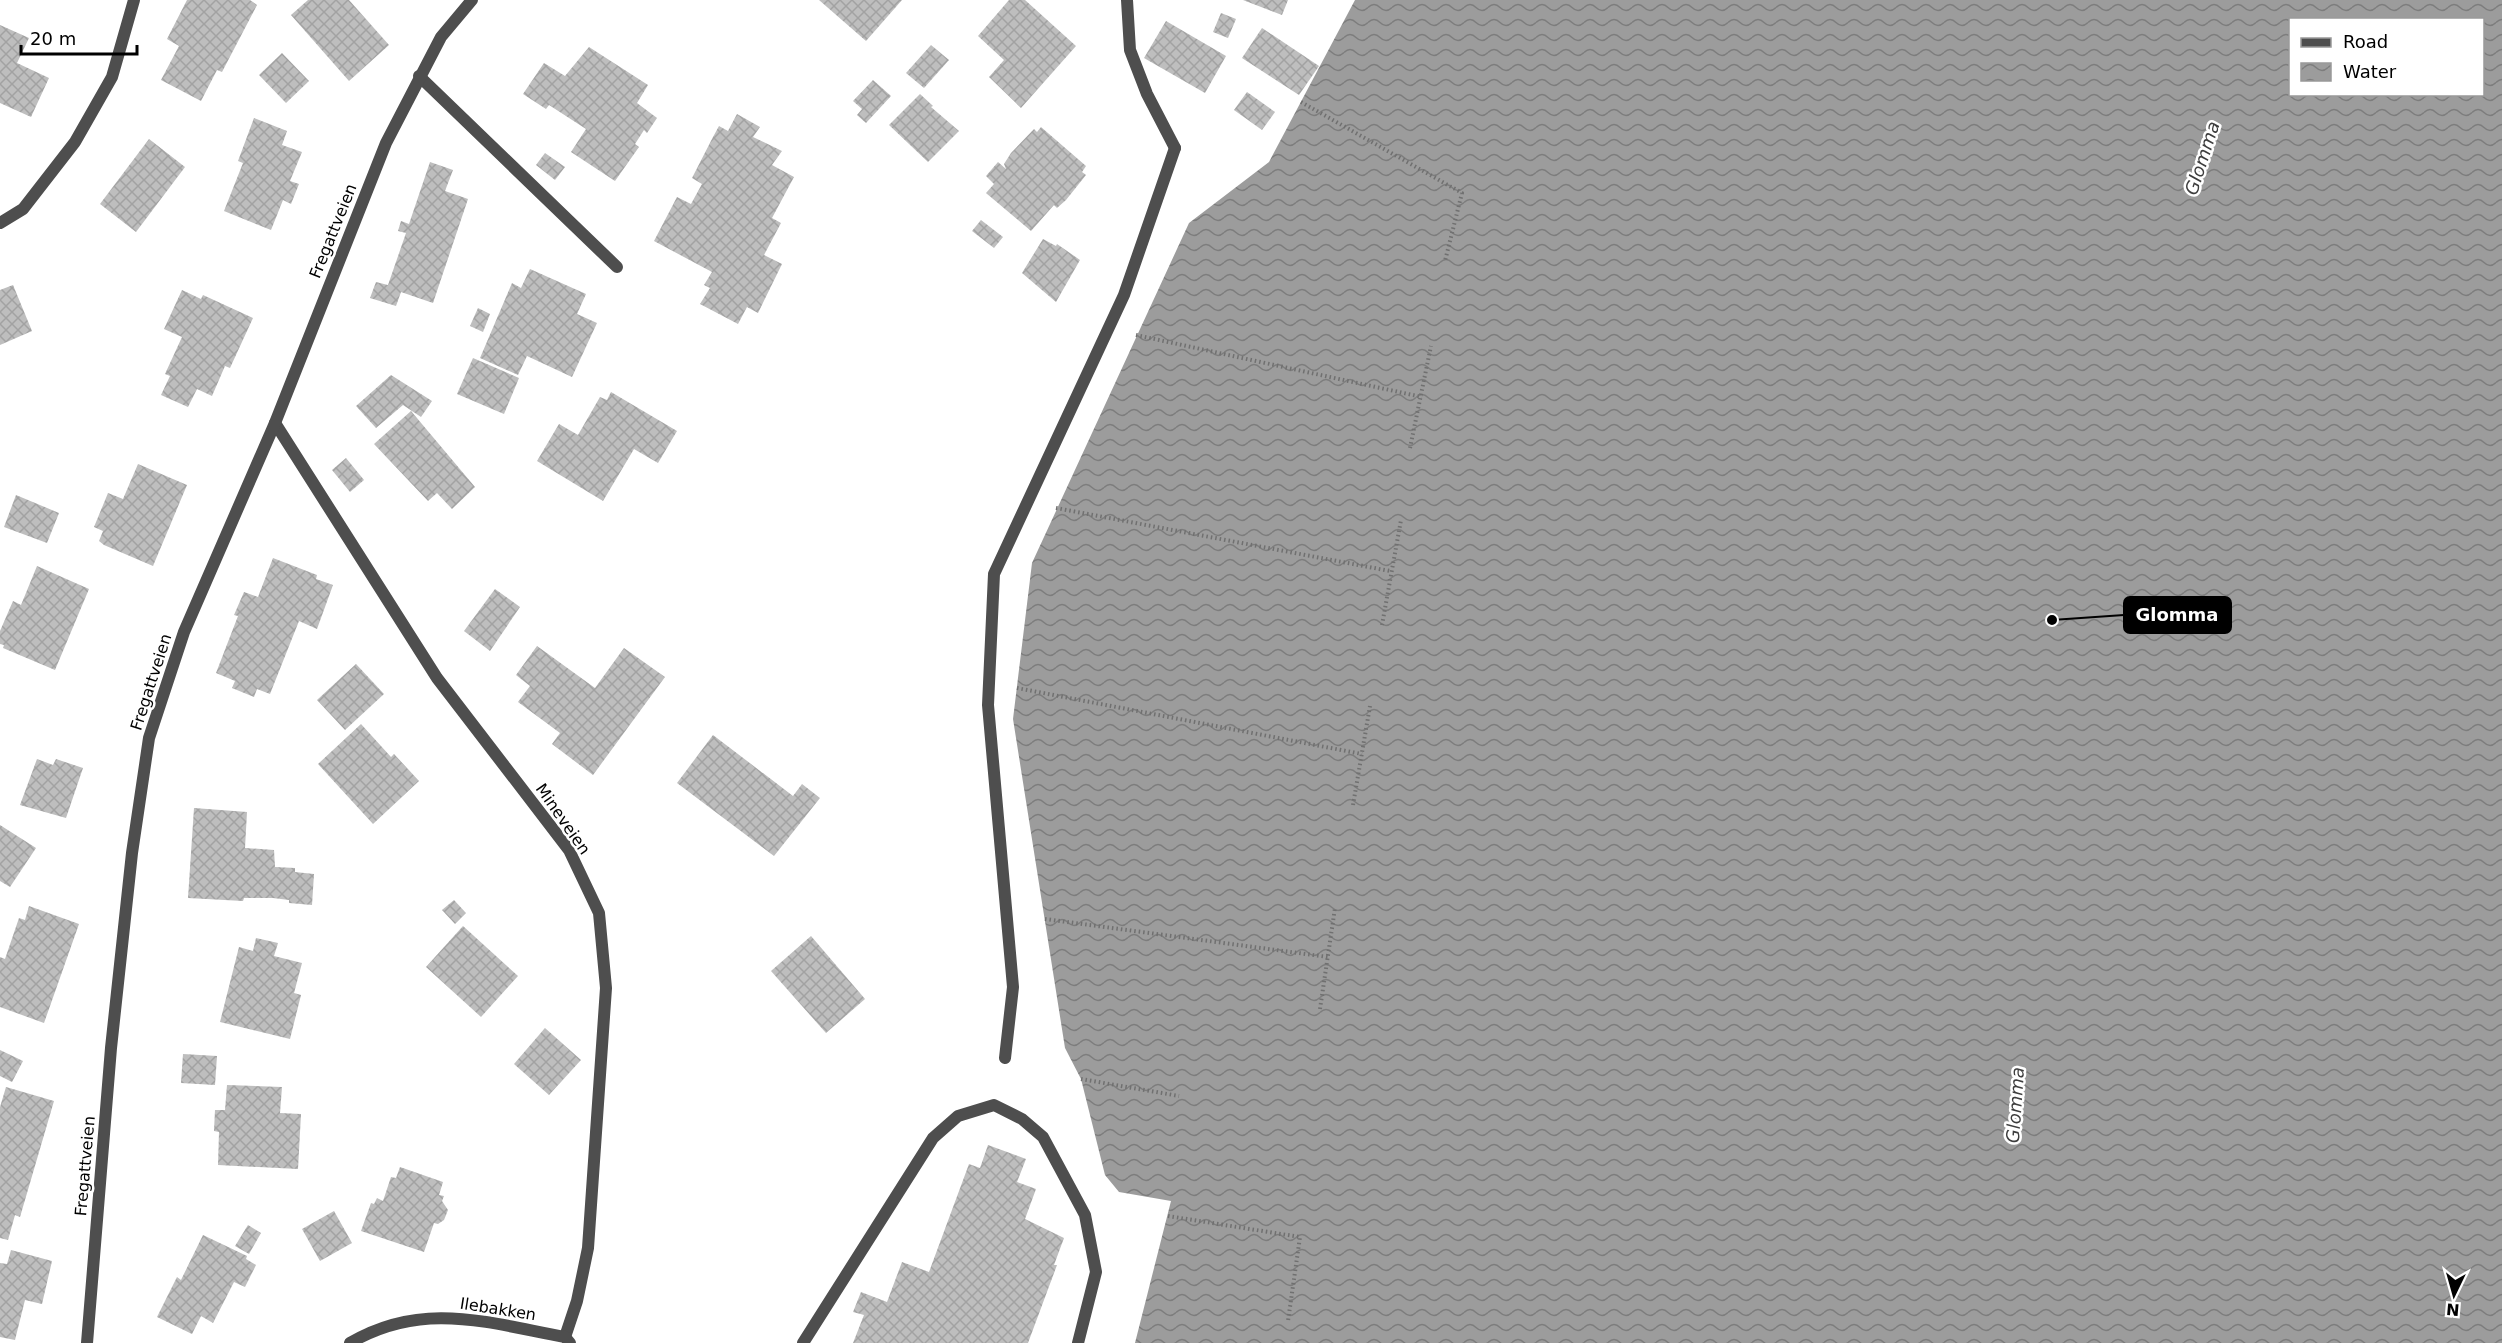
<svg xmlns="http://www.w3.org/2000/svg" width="2502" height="1343" font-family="'DejaVu Sans',sans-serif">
	<defs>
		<pattern id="water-waves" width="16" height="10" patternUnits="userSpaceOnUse" patternTransform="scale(1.5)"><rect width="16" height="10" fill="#9c9c9c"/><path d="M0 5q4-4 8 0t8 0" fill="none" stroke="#7d7d7d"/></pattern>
		<pattern id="building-cross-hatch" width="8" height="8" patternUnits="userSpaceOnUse" patternTransform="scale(1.5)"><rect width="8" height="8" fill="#bebebe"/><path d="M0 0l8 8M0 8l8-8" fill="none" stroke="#a2a2a2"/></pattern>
	</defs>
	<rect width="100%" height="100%" fill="#fff"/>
	<path fill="url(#water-waves)" fill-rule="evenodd" d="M1355,0h1147v1343h-1367l36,-142 -52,-9 -14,-17 -24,-96 -16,-31 -52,-329 19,-156 157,-340 80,-61zM2290,20h192v74h-192z"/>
	<g fill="url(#building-cross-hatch)">
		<polygon points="187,0 250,0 257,5 222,72 217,70 201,101 161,80 179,46 167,39"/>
		<polygon points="308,0 349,0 389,45 349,81 291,15"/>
		<polygon points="819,0 902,0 866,41"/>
		<polygon points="1009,0 1025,0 1076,46 1021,108 989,77 1004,60 978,36"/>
		<polygon points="1243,0 1288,0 1282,15"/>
		<polygon points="1221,13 1236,19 1228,38 1213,32"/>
		<polygon points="1166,21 1226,56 1205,93 1144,58"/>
		<polygon points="0,25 29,38 17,63 49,78 31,117 0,103"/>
		<polygon points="1262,28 1319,66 1299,95 1242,58"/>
		<polygon points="931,45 949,60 924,88 906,73"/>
		<polygon points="589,47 648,85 637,103 657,118 647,133 644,130 635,144 639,147 615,181 571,152 586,129 549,105 546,109 523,94 544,63 565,76"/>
		<polygon points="282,53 309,81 286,103 259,75"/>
		<polygon points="873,80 891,96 866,123 857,115 862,109 853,101"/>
		<polygon points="1247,92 1275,112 1262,130 1234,110"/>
		<polygon points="920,94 933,106 931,107 959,131 928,162 889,125"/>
		<polygon points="737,114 760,127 753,137 782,151 772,165 794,177 772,218 781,223 764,255 782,264 758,313 747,307 738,324 700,304 710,288 704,285 712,272 654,241 677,197 691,204 702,184 692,178 713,137 719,126 728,131"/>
		<polygon points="254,118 287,131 282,145 302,152 290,181 299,184 291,204 283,200 271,230 224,211 243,163 238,161"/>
		<polygon points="1041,127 1086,166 1082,172 1086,175 1066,200 1057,208 1054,205 1031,231 986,193 994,184 986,176 998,162 1006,169 1004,164 1011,153 1034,129 1037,132"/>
		<polygon points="149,139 185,167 136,232 100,204"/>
		<polygon points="545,153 565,167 555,180 536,165"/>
		<polygon points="430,162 453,170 445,191 468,199 433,303 401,292 396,306 370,298 376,282 388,285 406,233 398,231 401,221 409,224"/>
		<polygon points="981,220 1003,237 994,248 972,231"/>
		<polygon points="1043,239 1056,246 1057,244 1080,260 1056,302 1022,273"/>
		<polygon points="530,269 586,294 577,314 597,323 572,377 527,356 518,375 480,358 512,283 521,288"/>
		<polygon points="13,285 32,331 0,345 0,290"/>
		<polygon points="182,290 201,299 203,295 253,318 230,368 225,366 212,396 197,389 188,407 161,395 170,376 165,374 182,337 164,329"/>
		<polygon points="478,308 490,314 483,332 470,326"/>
		<polygon points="473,358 519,378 504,414 457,394"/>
		<polygon points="391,375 432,401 421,417 403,405 376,428 356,406"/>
		<polygon points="611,392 677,431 658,463 634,449 603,501 537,461 559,424 578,435 600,397 607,400"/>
		<polygon points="411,411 475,487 452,509 437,493 428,501 374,444"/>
		<polygon points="346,458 364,480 350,492 332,470"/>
		<polygon points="138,464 187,485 153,566 104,545 99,541 103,531 94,527 108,493 123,499"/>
		<polygon points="16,495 59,513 47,543 4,527"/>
		<polygon points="273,558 317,575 316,579 333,585 317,629 299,621 270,694 257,689 254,697 232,688 235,681 216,673 238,616 234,615 244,592 258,597"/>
		<polygon points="37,566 89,589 55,670 3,648 4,645 0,644 0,631 13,601 21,605"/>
		<polygon points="495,589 520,607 490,651 464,631"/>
		<polygon points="537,646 595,688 624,648 665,677 593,775 552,744 560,733 518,702 530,686 516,675"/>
		<polygon points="356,664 384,694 345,730 317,700"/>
		<polygon points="361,724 391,757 394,754 419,781 373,824 318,764"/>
		<polygon points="713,735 793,796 802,784 820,798 774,856 677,783"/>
		<polygon points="37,759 53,765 56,759 83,768 66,818 20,805"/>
		<polygon points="194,808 247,812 245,848 274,850 275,867 295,868 295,872 314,874 312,905 289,903 289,900 273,898 244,898 243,901 188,898"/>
		<polygon points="0,825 36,848 10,887 0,881"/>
		<polygon points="454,900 466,913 455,924 442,910"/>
		<polygon points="29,906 79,924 44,1023 0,1007 0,957 5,959 19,918 25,920"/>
		<polygon points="463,926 518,976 481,1017 426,967"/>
		<polygon points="811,936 865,999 826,1033 771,971"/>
		<polygon points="256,938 278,943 274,956 302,963 294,993 301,995 290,1039 220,1022 239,947 253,951"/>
		<polygon points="545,1028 581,1060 549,1095 514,1064"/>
		<polygon points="0,1050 23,1061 12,1082 0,1076"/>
		<polygon points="183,1054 217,1056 215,1085 181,1083"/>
		<polygon points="227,1085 282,1087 280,1113 301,1114 298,1169 218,1165 219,1132 214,1131 215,1110 225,1110"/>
		<polygon points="6,1087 54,1101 20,1217 15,1215 8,1240 0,1238 0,1107"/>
		<polygon points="988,1145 1026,1159 1017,1182 1036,1189 1025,1219 1064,1238 1054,1265 1057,1265 1028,1343 853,1343 864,1315 853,1312 861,1292 887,1302 902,1262 929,1272 969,1164 980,1168"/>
		<polygon points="400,1167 443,1182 439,1195 444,1196 442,1201 448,1210 444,1220 438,1224 434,1223 424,1252 361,1231 371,1203 374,1204 377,1198 383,1201 391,1177 396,1178"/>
		<polygon points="334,1211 352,1243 320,1261 302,1229"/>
		<polygon points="248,1225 261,1233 249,1254 235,1246"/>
		<polygon points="203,1235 247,1256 246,1259 256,1265 245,1287 234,1282 213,1323 201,1316 192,1334 157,1317 177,1277 181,1280"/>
		<polygon points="11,1250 52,1261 42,1304 25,1300 15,1340 0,1337 0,1263 7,1264"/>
	</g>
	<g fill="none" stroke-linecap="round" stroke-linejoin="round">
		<g stroke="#707070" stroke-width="4" stroke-dasharray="1.5 3" stroke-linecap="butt">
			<polyline points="1301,102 1462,193 1445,261"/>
			<polyline points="1136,335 1422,397"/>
			<polyline points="1410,448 1431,346"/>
			<polyline points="1056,508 1390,571"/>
			<polyline points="1382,625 1401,520"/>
			<polyline points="1017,688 1362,754"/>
			<polyline points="1353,805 1370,706"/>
			<polyline points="1045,919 1328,957"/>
			<polyline points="1320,1009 1335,908"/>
			<polyline points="1081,1079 1179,1096"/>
			<polyline points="1168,1216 1300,1237 1288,1321"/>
		</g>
		<g stroke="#4e4e4e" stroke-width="12">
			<polyline points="1005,1058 1013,987 988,705 994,574 1124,295 1175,148"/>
			<polyline points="803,1343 933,1138 958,1116 994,1105 1022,1119 1043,1137 1085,1215 1096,1272 1078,1343"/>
		</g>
		<g stroke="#4e4e4e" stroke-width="12">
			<polyline points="1127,0 1130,50 1147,94 1175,148"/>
			<polyline points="419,76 617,267"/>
			<polyline points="0,223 23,209 75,142 112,77 134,0"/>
			<polyline points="275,423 437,678 569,850 599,913 606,988 588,1248 577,1301 565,1337"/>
			<polyline points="87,1343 111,1048 132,853 149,738 184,632 275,423 386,143 441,37 472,0"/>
			<path d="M350,1343c73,-43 138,-20 215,-6l5,6"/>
		</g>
	</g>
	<g text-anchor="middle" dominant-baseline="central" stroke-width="5" stroke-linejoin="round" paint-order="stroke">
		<g font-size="16" fill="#000" stroke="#fff">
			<text transform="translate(333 231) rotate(-68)">Fregattveien</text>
			<text transform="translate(151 682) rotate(-72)">Fregattveien</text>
			<text transform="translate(563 819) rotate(55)">Mineveien</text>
			<text transform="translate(85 1166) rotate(-85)">Fregattveien</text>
			<text transform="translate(498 1309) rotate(9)">Ilebakken</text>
		</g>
		<g font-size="18" font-style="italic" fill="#3d3d3d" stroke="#fff">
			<text transform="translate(2202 158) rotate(-72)">Glomma</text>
			<text transform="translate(2015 1105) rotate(-86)">Glomma</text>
		</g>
	</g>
	<path fill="none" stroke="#000" stroke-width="2" d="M2052 620L2124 615"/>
	<circle fill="#000" stroke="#fff" stroke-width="2" cx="2052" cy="620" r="6"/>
	<rect fill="#000" stroke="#000" stroke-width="2" x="2124" y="597" width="107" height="36" rx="6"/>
	<g font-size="18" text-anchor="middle" font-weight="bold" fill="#fff">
		<text x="2177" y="621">Glomma</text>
	</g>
	<rect x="2289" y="18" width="195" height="78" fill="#ffffff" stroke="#999999" stroke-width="1.5"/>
	<rect x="2301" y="38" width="30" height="9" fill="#4e4e4e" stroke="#999999" stroke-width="1.5"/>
	<text x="2343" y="48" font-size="18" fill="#000000">Road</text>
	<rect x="2301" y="63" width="30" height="18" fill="url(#water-waves)" stroke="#999999" stroke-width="1.5"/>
	<text x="2343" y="78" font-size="18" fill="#000000">Water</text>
	<g transform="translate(2454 1295) rotate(185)" stroke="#ffffff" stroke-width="4.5" paint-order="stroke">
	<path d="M0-4.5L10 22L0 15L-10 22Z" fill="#000000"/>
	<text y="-9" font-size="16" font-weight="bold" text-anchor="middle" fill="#000000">N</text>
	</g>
	<path d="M21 45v9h116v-9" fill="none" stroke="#000000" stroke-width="3"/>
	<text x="30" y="45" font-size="18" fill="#000000" stroke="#ffffff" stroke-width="4.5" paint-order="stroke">20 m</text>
</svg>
